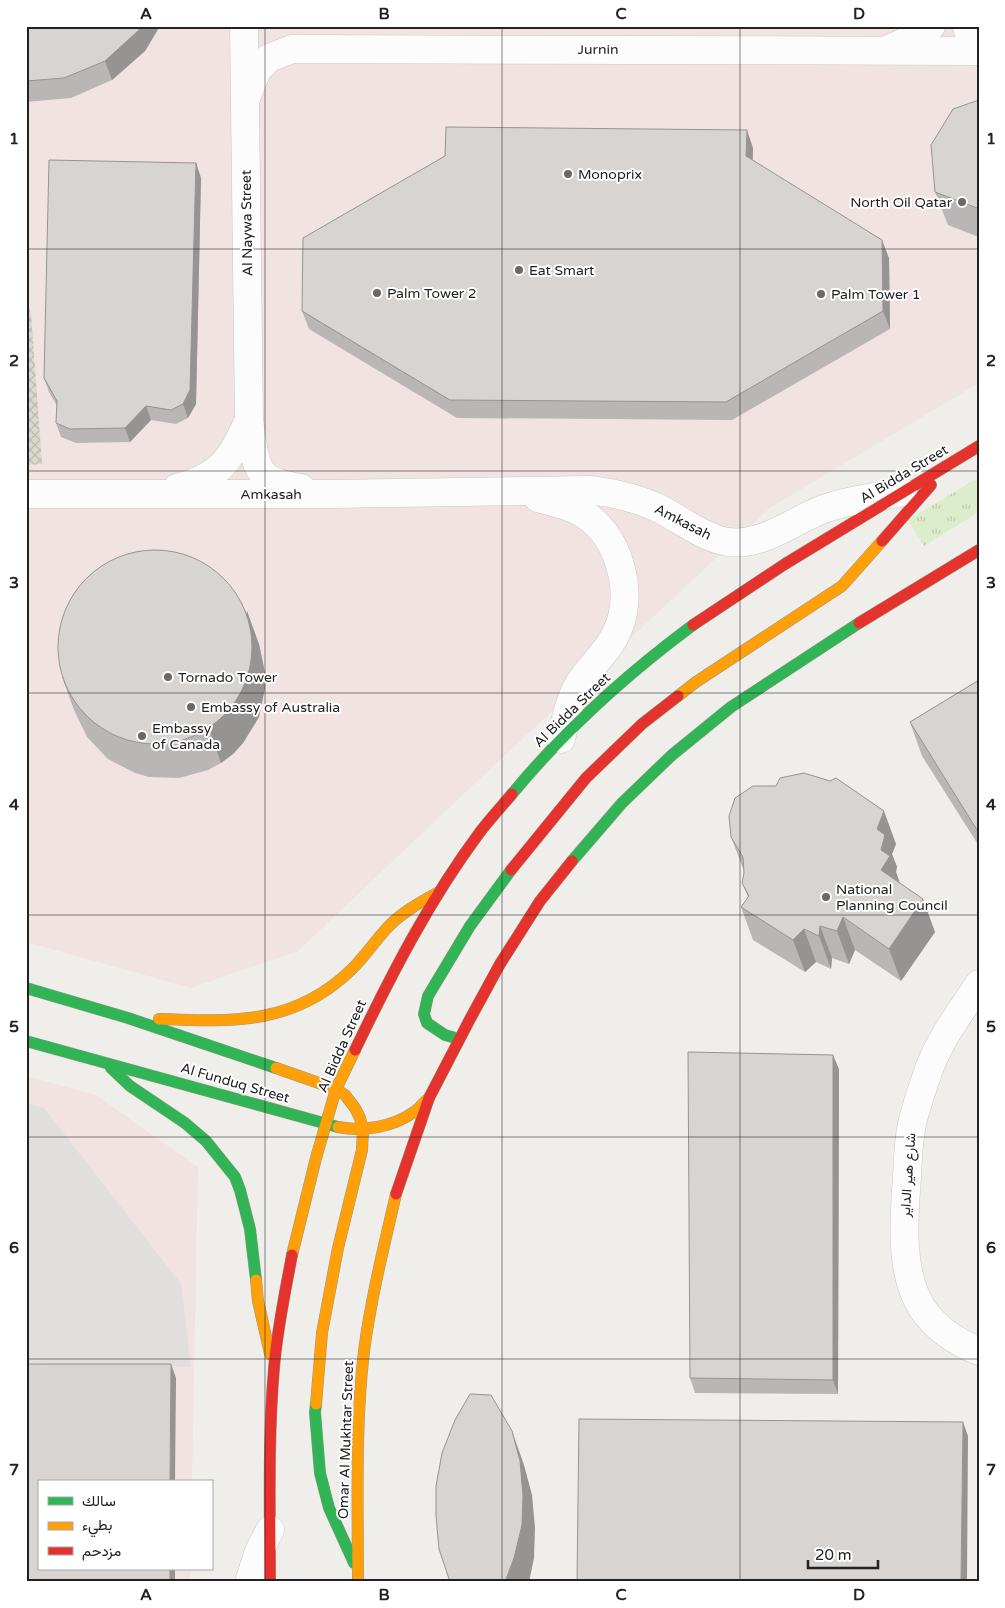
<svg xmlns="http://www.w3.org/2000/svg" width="1005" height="1608" font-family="'Varela Round',Vazirmatn,sans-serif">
	<defs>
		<pattern id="construction-cross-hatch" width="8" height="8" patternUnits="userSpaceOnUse" patternTransform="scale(1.25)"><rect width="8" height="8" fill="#d9d9cd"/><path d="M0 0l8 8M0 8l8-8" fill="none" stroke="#babab0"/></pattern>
		<pattern id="grass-tufts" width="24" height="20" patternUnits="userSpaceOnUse" patternTransform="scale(1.25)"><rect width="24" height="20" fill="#ddeccb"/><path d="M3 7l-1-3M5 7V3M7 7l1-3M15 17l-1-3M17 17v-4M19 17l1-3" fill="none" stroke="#bdcaae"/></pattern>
	</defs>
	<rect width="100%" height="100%" fill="#f0eeeb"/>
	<g fill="#f1e3e1">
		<polygon points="26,26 979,26 979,383 770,508 470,788 298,951 191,988 26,942"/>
		<polygon points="26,1076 96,1095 198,1167 192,1482 39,1482 39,1569 191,1569 190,1582 26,1582"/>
	</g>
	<polygon fill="url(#construction-cross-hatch)" points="26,301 31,313 42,464 26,465"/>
	<polygon fill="url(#grass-tufts)" points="979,477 979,512 924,546 908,520"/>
	<polygon fill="#e0dfde" points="26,1103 44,1108 181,1284 191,1367 26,1363"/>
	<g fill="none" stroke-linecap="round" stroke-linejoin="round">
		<g stroke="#c9c8c7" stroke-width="29">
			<g id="street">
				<path d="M244,26l5,394c2,13 4,40 12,51 8,12 27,15 40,17"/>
				<polyline points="967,26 968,30 979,38"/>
				<path d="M891,48c15,-6 28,-12 40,-22"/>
				<polyline points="245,101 257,70 269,58 292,49 979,51"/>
				<path d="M177,488c45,-12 53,-28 72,-68"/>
				<path d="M26,494h305l259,-4c25,3 47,8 70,19 21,11 44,29 68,33 35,4 63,-20 93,-32 26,-10 55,-13 82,-18"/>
				<path d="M538,498c17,5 36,8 50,19 31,22 44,72 32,107 -7,22 -24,36 -37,54 -13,17 -17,40 -22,61"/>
				<path d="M979,984c-18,27 -39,55 -50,85 -6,18 -13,37 -17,55 -4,18 -4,36 -5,53 -3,40 -8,95 15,131 14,21 34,34 57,43"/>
				<polyline points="249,1582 259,1551 270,1530"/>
			</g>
		</g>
		<g stroke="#999a82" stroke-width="12">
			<g id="fast">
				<path d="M512,794c52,-63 115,-120 181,-169"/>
				<polyline points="572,861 622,803 672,755 731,707 859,623"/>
				<polyline points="26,988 128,1018 276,1068"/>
				<polyline points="459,1039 445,1035 427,1023 424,1014 428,996 470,926 511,870"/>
				<polyline points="26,1041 338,1127"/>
				<polyline points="111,1068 130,1086 185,1123 206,1141 235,1177 240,1190 250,1229 256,1280"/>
				<polyline points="316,1404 315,1412 320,1473 329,1508 354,1563"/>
			</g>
		</g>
		<g stroke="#999a82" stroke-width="12">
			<g id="slow">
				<polyline points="678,696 696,682 842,586 882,541"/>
				<path d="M159,1019c74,3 136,6 193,-50 13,-13 23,-28 35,-41 14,-15 32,-25 50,-35"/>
				<polyline points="276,1068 336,1089 345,1095 355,1108 360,1118 363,1130 362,1150 338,1248 322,1333 316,1404"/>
				<path d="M338,1127c25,5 55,0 76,-15 6,-4 10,-10 15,-14"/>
				<polyline points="292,1255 316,1158 336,1089 355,1050"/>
				<polyline points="256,1280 258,1301 270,1354"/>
				<path d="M358,1582c0,-77 -3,-155 6,-231 7,-53 20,-105 32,-157"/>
			</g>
		</g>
		<g stroke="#999a82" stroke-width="12">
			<g id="jam">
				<polyline points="882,541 931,485"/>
				<polyline points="859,623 979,550"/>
				<polyline points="693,625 785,564 979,446"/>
				<polyline points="511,870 586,778 642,724 678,696"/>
				<path d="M355,1050c36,-75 75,-151 125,-218 10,-13 21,-25 32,-38"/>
				<polyline points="396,1194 429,1098 470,1019 500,964 540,901 572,861"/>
				<path d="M270,1582c0,-71 -2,-143 4,-214 3,-38 11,-75 18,-113"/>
			</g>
		</g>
		<use href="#street" stroke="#fdfcfc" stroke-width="28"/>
		<use href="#fast" stroke="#30b455" stroke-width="11"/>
		<use href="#slow" stroke="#ff9f0a" stroke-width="11"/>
		<use href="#jam" stroke="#e5322d" stroke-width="11"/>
	</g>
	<g fill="#b9b6b5">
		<polygon points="26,26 160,26 145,51 112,80 71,98 26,102"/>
		<polygon points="282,26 528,26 528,27 283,28"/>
		<polygon points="979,100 979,237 948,225 935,192"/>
		<polygon points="753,148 753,160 889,258 890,329 732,420 457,418 309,329 302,311"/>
		<polygon points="196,163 201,178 196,404 188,418 176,424 151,420 130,442 76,443 61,437 56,423 57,406 49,392 44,378"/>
		<polygon points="259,644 265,673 265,688 259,717 243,743 233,754 221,763 208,770 179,778 149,777 135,773 108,759 87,737 74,710 62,677"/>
		<polygon points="979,680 979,846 922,756 910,722"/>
		<polygon points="776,786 896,844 892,854 897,867 896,872 900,884 935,932 901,981 855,950 849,964 832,958 831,969 816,962 805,972 753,940 741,907 748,897 742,883 744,871 731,837"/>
		<polygon points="839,1069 838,1394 695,1393 690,1378"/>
	</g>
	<g fill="#969493">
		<polygon points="141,26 160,26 145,51 112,80 105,61"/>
		<polygon points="747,130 753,148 752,174 746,156"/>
		<polygon points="196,163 201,178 196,404 188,418 183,404"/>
		<polygon points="882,240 889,258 890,329 883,311"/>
		<polygon points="146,406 151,420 130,442 125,428"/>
		<polygon points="247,611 259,644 265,673 265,688 259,717 243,743 233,754 221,763 209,729"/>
		<polygon points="884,811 896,844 892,854 897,867 896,872 902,889 881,870 881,850 877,829"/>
		<polygon points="923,899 935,932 901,981 889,949"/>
		<polygon points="843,917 855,950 849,964 837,931"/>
		<polygon points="820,926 832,958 831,969 819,936"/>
		<polygon points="804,929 816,962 805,972 793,940"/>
		<polygon points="833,1055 839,1069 838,1394 833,1380"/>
		<polygon points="171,1364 176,1378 175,1482 170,1482"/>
		<polygon points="963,1422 968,1436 967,1582 961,1582"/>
		<polygon points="512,1431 524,1465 532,1495 535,1528 534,1558 529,1582 505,1582"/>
		<rect x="170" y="1569" width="5" height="13"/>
	</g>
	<g fill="#d7d4d2" stroke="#969493">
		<polygon points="26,26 141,26 138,31 105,61 64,78 26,81"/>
		<polygon points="979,100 979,208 977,208 935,192 931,145 953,109"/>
		<polygon points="446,127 747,130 746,156 882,240 883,311 726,402 450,400 302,311 303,238 445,156"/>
		<polygon points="49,160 196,163 190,390 183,404 171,410 146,406 125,428 70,429 56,423 57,401 44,378"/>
		<circle cx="155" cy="647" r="97"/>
		<polygon points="979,680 979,829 977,830 910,722"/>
		<polygon points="804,773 830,781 836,778 884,811 877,829 885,835 881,850 890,856 881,870 923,899 889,949 843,917 837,931 820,926 819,936 804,929 793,940 741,907 749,896 742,883 744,873 743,857 731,837 729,816 735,798 753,786 776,786 780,778"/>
		<polygon points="688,1052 833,1055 833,1380 690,1378"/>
		<polygon points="26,1364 171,1364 170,1482 39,1482 39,1569 170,1569 170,1582 26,1582"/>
		<polygon points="470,1394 491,1395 512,1431 520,1461 523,1495 522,1525 514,1558 505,1582 450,1582 439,1549 436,1516 436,1486 442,1453 455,1420"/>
		<polygon points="579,1419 963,1422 961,1582 577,1582"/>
	</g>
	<path fill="none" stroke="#222" stroke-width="1" stroke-opacity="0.55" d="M265,26v1556M502,26v1556M740,26v1556M26,249h953M26,471h953M26,693h953M26,915h953M26,1137h953M26,1359h953"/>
	<g fill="#6a6968" stroke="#fff" stroke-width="2">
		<circle cx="568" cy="174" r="5"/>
		<circle cx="962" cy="202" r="5"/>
		<circle cx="519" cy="270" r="5"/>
		<circle cx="377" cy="293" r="5"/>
		<circle cx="821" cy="294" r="5"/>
		<circle cx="168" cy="677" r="5"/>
		<circle cx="191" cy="707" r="5"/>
		<circle cx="142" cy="736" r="5"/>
		<circle cx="826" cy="897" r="5"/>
	</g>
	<g text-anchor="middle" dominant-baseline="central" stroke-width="4" stroke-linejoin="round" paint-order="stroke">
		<g font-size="14" fill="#222" stroke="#fff">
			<text x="598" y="49">Jurnin</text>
			<text transform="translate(247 223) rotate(-91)">Al Naywa Street</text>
			<text transform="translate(904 474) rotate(-31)">Al Bidda Street</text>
			<text x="271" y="494">Amkasah</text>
			<text transform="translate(683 522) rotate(27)">Amkasah</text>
			<text transform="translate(572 710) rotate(-44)">Al Bidda Street</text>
			<text transform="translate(342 1046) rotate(-66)">Al Bidda Street</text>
			<text transform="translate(235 1083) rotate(16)">Al Funduq Street</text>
			<text transform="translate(908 1175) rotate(-86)">شارع هير الداير</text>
			<text transform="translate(346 1440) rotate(-88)">Omar Al Mukhtar Street</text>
		</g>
		<g font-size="14" fill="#222" stroke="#fff" text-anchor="start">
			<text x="578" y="174">Monoprix</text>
			<text x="952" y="202" text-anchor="end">North Oil Qatar</text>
			<text x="529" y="270">Eat Smart</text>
			<text x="387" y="293">Palm Tower 2</text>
			<text x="831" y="294">Palm Tower 1</text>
			<text x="178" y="677">Tornado Tower</text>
			<text x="201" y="707">Embassy of Australia</text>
			<text x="152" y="728">Embassy<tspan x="152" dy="16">of Canada</tspan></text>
			<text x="836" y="889">National<tspan x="836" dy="16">Planning Council</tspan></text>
		</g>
	</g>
	<rect width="1005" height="1608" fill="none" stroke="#ffffff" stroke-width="55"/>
	<rect x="38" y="1480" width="175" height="90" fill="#ffffff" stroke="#a7a7a7"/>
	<rect x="48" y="1497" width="25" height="8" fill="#30b455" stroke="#a7a7a7"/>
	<text x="82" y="1506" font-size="15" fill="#222222">سالك</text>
	<rect x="48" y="1522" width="25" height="8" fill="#ff9f0a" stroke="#a7a7a7"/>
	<text x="82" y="1530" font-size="15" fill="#222222">بطيء</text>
	<rect x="48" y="1547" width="25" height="8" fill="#e5322d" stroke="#a7a7a7"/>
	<text x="82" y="1556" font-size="15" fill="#222222">مزدحم</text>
	<path d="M808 1560v8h70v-8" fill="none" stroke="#222222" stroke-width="2.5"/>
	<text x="815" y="1560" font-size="15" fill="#222222" stroke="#ffffff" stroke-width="4" paint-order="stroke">20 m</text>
	<rect x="28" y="28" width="950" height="1552" fill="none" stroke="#222" stroke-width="2"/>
	<g font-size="16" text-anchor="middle" font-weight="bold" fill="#222">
		<text x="146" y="19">A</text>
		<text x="384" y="19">B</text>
		<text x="621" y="19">C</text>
		<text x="859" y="19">D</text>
		<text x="14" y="144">1</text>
		<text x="991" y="144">1</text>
		<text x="14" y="366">2</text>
		<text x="991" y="366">2</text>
		<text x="14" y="588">3</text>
		<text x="991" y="588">3</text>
		<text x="14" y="810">4</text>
		<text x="991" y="810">4</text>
		<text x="14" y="1032">5</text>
		<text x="991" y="1032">5</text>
		<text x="14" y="1253">6</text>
		<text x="991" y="1253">6</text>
		<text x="14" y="1475">7</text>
		<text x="991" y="1475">7</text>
		<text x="146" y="1600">A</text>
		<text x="384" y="1600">B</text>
		<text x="621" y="1600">C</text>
		<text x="859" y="1600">D</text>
	</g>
</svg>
